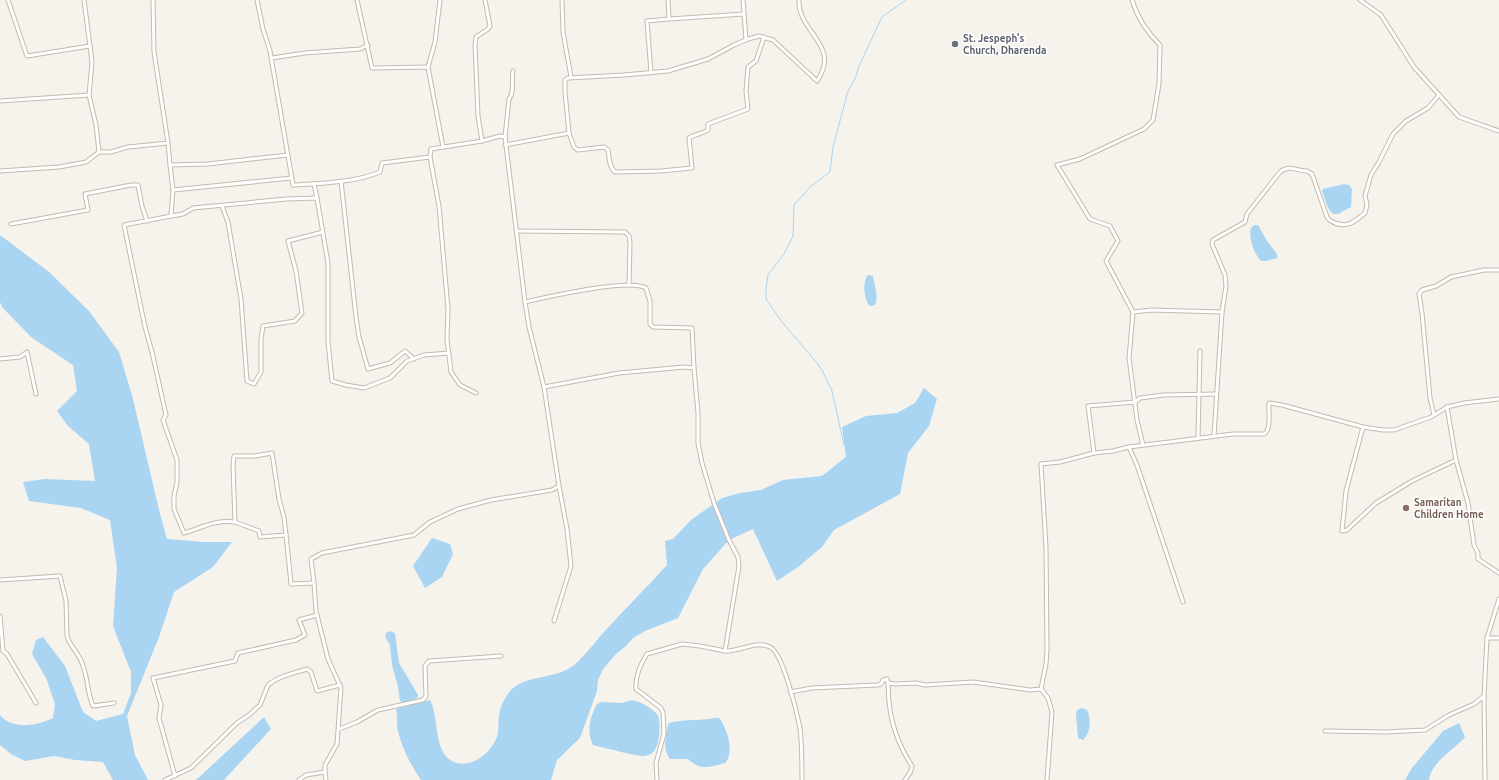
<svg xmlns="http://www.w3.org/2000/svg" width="1499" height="780" font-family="Ubuntu,sans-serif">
	<rect width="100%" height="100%" fill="#f6f3ec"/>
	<g fill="#a9d4f2">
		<polygon points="1344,184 1349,185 1352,189 1351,207 1338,214 1333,214 1328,208 1322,191 1323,189"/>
		<path d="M1254,225h4l9,16 10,13v4l-11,3h-5c-7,-7 -13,-24 -10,-33z"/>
		<path d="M0,235l49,37 40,39 30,41 14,47 26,111 8,29 36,3h29l-19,25 -39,25 -15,45 -32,79 8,39 13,25h-35l-10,-18 -28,-2 -21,-4 -29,5 -14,-7 -11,-9v-30c12,15 37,11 53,3l2,-14 -9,-26 -14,-24 4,-14 7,-3 22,29 18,46 13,9 27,-7 8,-21v-21l-18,-46 4,-58 -7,-48 -29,-12 -52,-7 -6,-19 22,-3 50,2 -6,-37 -21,-18 -11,-15 20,-20 -4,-26 -42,-28 -29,-30 -2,-5z"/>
		<path d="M868,275l5,1c1,9 6,20 2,29l-5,1c-6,-6 -8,-24 -2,-31z"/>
		<path d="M924,388l13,11 -8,27 -21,27 -8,41 -66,36 -12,17 -24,20 -21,14 -24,-52 -24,11 -26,29 -25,49 -33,13 -12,7 -6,7 -11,9 -7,8 -6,7 -5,11 -1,11 -17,47 -23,22 -6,20h-130c-10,-15 -19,-31 -23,-49 -2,-8 0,-16 -2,-22l34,-9c10,18 2,57 27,63 17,4 33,-10 40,-26 2,-6 1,-14 2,-21 1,-9 6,-20 13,-27 15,-14 45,-10 62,-24 11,-9 20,-22 30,-33 21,-23 42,-44 63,-67l-2,-24 8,-2 18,-19 31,-22 18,-5 21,-3 22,-10 39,-4 24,-19 -4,-30 24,-11 31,-3 18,-10z"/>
		<polygon points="432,538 450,544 453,554 442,577 425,588 413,566"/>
		<polygon points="391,631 394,633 395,634 399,663 418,695 417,698 404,703 400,701 398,687 392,665 390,645 385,637 386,633"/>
		<path d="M632,700c10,2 19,8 26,15 2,8 2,15 1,22 -4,26 -19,19 -38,15 -9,-3 -18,-4 -28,-7 -7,-13 -3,-28 4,-41l5,-2 20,1z"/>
		<path d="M1082,708l5,2c5,9 3,24 -4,30l-5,-2 -2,-23 1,-5z"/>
		<polygon points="264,717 271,729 224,780 196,780"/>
		<path d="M714,718h5c8,9 16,35 6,45 -15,4 -25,8 -37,-4h-18c-8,-10 -4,-24 -2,-35 6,-5 35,-3 46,-6z"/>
		<path d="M1459,723l6,14c-12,14 -33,24 -36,43h-24l7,-12 31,-37z"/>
	</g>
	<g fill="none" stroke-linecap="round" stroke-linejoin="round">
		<polyline stroke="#a9d4f2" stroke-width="1" points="844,445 832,391 823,372 818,364 782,322 766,299 766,289 768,275 784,254 793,236 794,205 810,187 830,172 833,147 848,91 855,79 859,66 882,17 906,0"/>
		<g stroke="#c2bbae" stroke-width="5">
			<g id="minor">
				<polyline points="8,0 27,56 90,46 92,62 89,95 96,125 99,152 111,152 128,147 168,143 154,52 153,0"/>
				<polyline points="84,0 90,46"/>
				<path d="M257,0l6,29 7,22 23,134c29,-2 60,-2 87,-13l2,-9 48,-6 9,49 9,103 -1,31 4,32 9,13 16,8"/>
				<polyline points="357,0 372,68 428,67 443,147"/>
				<polyline points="562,0 563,32 571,77"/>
				<polyline points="668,0 669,19 744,14"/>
				<polyline points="743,0 746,40"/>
				<path d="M1132,0c5,17 15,32 28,45l-1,39 -6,36 -9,9 -64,30 -23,6 33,54 20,7 8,15 -12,20 27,51 -4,46 8,62 6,25"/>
				<polyline points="1360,0 1381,15 1414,67 1459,117 1499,131"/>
				<polyline points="272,58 305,53 360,49 368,45"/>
				<polyline points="428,67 435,42 440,0"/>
				<polyline points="651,73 647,21 669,19"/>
				<polyline points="0,101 89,95"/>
				<path d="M569,133l-4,-41v-12l3,-2 56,-3 44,-4 40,-12 26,-14 14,-6 11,-3 14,4 44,41c25,-36 -20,-49 -18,-81"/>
				<path d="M505,137l4,-38c6,-7 2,-19 4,-28"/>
				<polyline points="482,141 478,116 475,45 476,37 488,29 490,26 485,0"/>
				<polyline points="168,143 170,165 208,164 288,155"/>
				<path d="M505,145l64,-12 5,14 4,3 26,-3 4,3c1,7 1,17 7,22l46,-1 31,-3 -3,-30c6,-4 13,-4 19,-8v-6l40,-15 -2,-18 2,-24 8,-6 8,-24"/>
				<path d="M170,165l3,25 -2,26 -47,9 21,102 7,25 14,63 -3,5 14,40v22l-3,14v13l10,24c17,-5 33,-14 51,-11l-2,-57 1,-9h21l17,-3 7,46 5,18 3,27 4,40 23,-1 2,28 12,48 13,29 -4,56 -12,21v7"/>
				<polyline points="0,171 59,167 86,162 99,152"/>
				<polyline points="341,181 356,317 359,337 368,369 390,363 405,351 414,359"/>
				<polyline points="314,184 317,198"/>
				<polyline points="173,190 292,178"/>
				<polyline points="222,206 228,222 241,299 247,381 254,384 261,372 261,339 263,326 295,321 302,313 296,271 288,241 323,232"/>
				<polyline points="171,216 183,214 193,208 286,199 317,198 328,263 328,341 332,381 346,385 364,388 390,378 407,361 424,355 449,353"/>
				<polyline points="11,224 88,210 85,194 131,185 138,185 142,206 147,221"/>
				<polyline points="516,231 625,232 629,236 630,243 629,285"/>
				<path d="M525,302c22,-5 104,-24 121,-14l4,13v23l3,3 39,1 2,40"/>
				<polyline points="1133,312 1151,310 1222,312 1214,436"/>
				<path d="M1222,312l4,-26 -1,-11 -13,-31 1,-4 32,-18 2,-8 33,-42c9,-8 16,-1 27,-1l5,3 15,43c4,6 14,9 21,7 6,-1 13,-8 17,-11l2,-8 -2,-9 6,-21 8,-13 14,-28 13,-13 22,-13 11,-13"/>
				<polyline points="0,359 20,357 27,352 36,394"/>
				<path d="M544,387l75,-14 65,-6 10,1 4,45v30l4,20 12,40 15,37 9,17 1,9 -14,85 -25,-5 -18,-2 -35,10c-7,11 -12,22 -11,35l25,19 2,5 1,21 -8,29 1,17"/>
				<polyline points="1447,407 1456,460 1468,503 1474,545 1478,553 1478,559 1499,573"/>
				<polyline points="1434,415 1430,398 1422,313 1419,294 1422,290 1436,286 1451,277 1484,270 1499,270"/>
				<polyline points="1363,427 1346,491 1342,531 1347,530 1376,503 1412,481 1456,460"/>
				<polyline points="1198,438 1200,351"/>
				<polyline points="1129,447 1137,465 1183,602"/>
				<polyline points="1094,453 1088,406 1135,402 1140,398 1164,395 1216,394"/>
				<polyline points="235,522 259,531 260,537 286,535"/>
				<path d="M0,580l60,-4 6,25 1,35c2,9 11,16 15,27 6,14 5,29 11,43l21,-3"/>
				<polyline points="314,583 311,559 322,553 414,535 430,522 458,509 491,500 552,490 559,486 544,387 529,327 525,302 505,137 500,136 482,141 431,149 430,157"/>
				<polyline points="0,616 3,651 7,654 36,703"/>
				<polyline points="554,621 571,566 567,529 559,486"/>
				<polyline points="1487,638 1499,638"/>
				<path d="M725,651c14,1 31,-11 45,-4 13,6 27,66 30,81 2,18 2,35 2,52"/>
				<path d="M888,683l7,1 21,-1 9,2 48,-3 57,8 11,-1 5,-25 1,-14 -1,-103 -5,-83 19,-2 34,-9 19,-2 16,-4 104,-13h31c8,-5 4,-22 5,-31l13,2 81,22 20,3h11l37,-13 16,-10 17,-4 35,-4"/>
				<polyline points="1041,689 1048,698 1052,712 1047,780"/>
				<path d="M790,692l22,-4 65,-3 4,-1 2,-4 4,-1c2,7 1,15 2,22 2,24 10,45 23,65l-1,5 -6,9"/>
				<polyline points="1484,696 1485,780"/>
				<polyline points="339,729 357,722 378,710 423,700 426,696 425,666 429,661 501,656"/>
				<polyline points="1325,731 1386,732 1425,730 1449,715 1474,704 1484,696 1487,638 1499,599"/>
				<polyline points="175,776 159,718 161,705 153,678 235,661 238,653 296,640 305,635 299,620 317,615"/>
				<path d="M165,780l26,-12 46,-45 12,-8 11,-10 8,-20c11,-9 26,-12 39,-16l4,3 6,19 23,-6"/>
				<polyline points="299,780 306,775 325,772 326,780"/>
			</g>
		</g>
		<use href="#minor" stroke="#fff" stroke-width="3"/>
	</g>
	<circle fill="#6b7280" stroke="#fff" stroke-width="1.5" cx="955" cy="44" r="4"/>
	<circle fill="#8d6e63" stroke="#fff" stroke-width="1.5" cx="1406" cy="508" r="4"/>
	<g text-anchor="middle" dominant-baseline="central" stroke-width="3" stroke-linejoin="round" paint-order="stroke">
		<g font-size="10" font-weight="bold" fill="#5b616d" stroke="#fff" text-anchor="start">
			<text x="963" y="38">St. Jespeph's<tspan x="963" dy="12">Church, Dharenda</tspan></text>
		</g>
		<g font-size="10" font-weight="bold" fill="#785e54" stroke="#fff" text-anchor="start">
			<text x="1414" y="502">Samaritan<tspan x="1414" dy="12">Children Home</tspan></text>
		</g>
	</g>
</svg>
